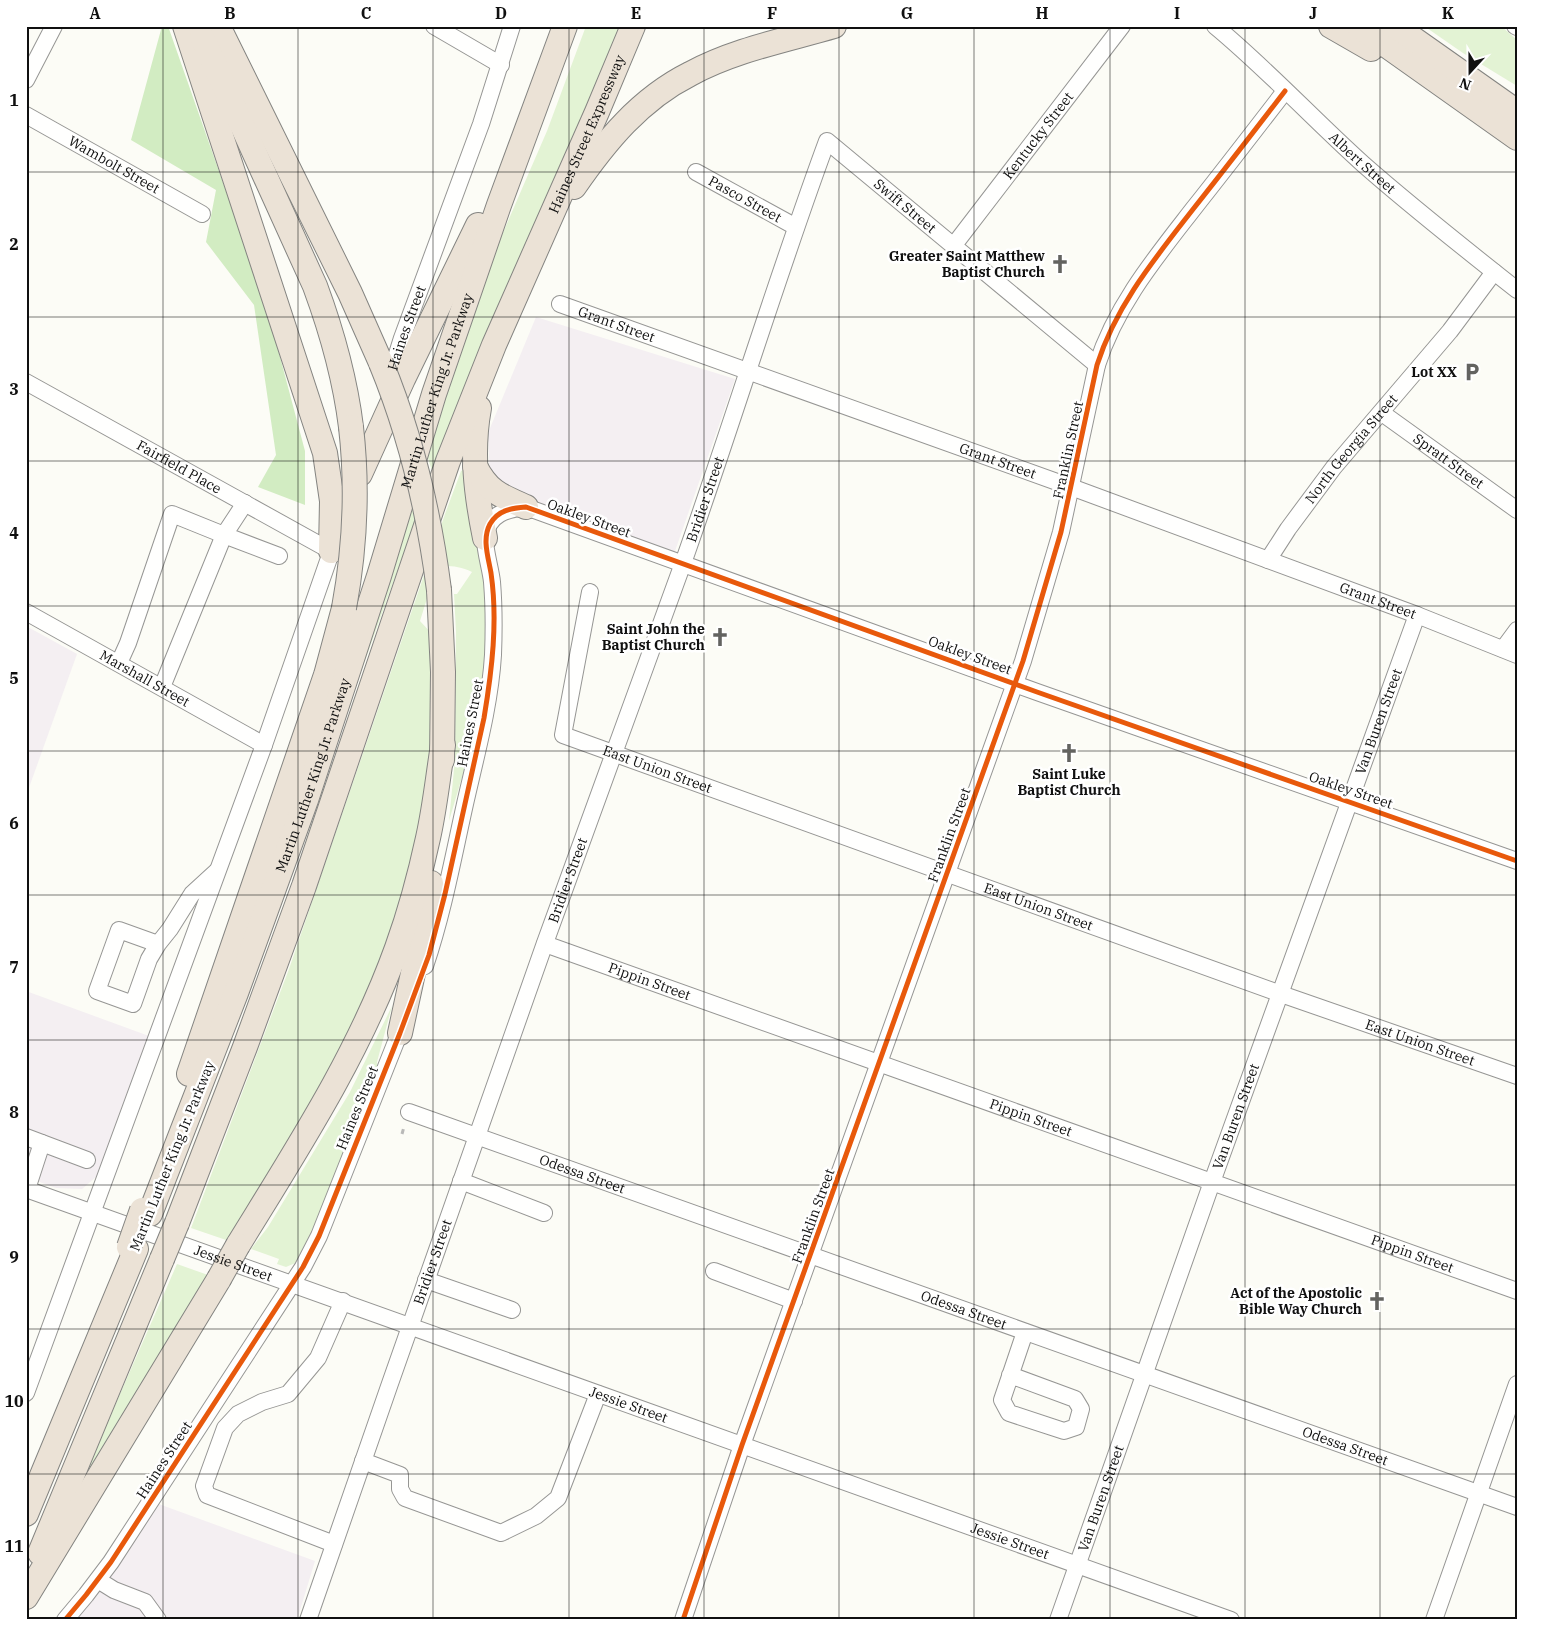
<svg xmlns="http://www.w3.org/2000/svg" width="1543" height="1646" font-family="'IBM Plex Serif',serif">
	<rect width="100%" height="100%" fill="#fcfcf6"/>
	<g fill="#f4eff2">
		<polygon points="536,317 735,379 674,554 504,493 490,480 488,433"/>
		<polygon points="26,626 77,654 26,796"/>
		<polygon points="26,991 149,1036 97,1176 82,1189 56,1188 26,1177"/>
		<polygon points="156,1503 315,1561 297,1620 73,1620"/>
	</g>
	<g fill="#e3f3d4">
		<polygon points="586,26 622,26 432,471 426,452 482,281 547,131"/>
		<polygon points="1424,26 1501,26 1517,40 1517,86 1463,53"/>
		<path d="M463,470l2,3 13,58 12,95 -14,104 -27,91 6,-62 1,-127 -2,-38h3l15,-22c-10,-5 -18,-6 -28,-6l-15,26 -9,29 13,14v104l-19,127 -50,149 -135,226 -38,-13 98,-259 156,-455 16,-43z"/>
		<polygon points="414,495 418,513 362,669"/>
		<polygon points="392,1006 377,1062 378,1074 300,1261 286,1267 277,1264 279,1259 251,1249 268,1227 350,1092"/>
		<polygon points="177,1264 208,1275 84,1485 81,1483"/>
	</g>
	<polygon fill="#d2ecc2" points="162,26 168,26 267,308 305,451 305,505 258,487 276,455 254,305 206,242 216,190 131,140"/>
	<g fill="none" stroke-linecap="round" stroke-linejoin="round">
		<g stroke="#969694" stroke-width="18">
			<g id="minor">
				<polyline points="434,26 501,65"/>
				<path id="s1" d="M1215,26c52,43 98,93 148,138 50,44 102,85 154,126"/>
				<polyline points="1515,26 1517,27"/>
				<polyline points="26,80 54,26"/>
				<path id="s2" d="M26,115l176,99"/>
				<path id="s3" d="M696,172l100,55"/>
				<path id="s4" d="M954,245l168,-219"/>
				<path id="s5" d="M560,304l511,183 346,128 100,40"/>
				<path id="s6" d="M26,382l305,169"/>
				<path id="s7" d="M388,383l14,-45 79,-214 31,-98"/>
				<path id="s8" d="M1382,413l135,97"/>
				<polyline points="245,503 224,535 279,556"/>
				<path id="s9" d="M1268,560l20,-31 46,-62 116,-136 44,-59"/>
				<path id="s10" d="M590,592l-27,143 718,259 236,82"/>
				<path id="s11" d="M26,612l238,133"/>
				<polyline points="1503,649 1517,630"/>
				<polyline points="119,663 128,643 172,514 224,535 162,687"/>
				<polyline points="158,944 119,930 97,991 133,1004 149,959 158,944 170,929 192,894 216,872"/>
				<path id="s12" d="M545,944l972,347"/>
				<path d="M425,966c18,-53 28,-108 40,-162 11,-49 25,-99 28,-149 1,-25 1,-49 -1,-73 -1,-12 -8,-34 -7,-45 3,-23 22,-28 41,-30l511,185 480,169"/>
				<path id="s13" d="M409,1112l1108,395"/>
				<polyline points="26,1137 87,1160"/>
				<polyline points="461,1181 544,1213"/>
				<path id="s14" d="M26,1189l1205,431"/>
				<polyline points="27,1189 42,1143"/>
				<polyline points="714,1271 794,1301"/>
				<polyline points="426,1280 512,1310"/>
				<polyline points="1010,1375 1075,1399 1081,1409 1076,1427 1064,1431 1009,1413 1002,1400 1025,1332"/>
				<polyline points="26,1393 264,745 335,541"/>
				<polyline points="363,1461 400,1475 400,1489 405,1498 501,1533 536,1516 558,1498 598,1394"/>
				<polyline points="334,1544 207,1495 204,1486 225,1428 238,1414 262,1402 288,1394 318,1358 343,1301"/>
				<polyline points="98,1580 114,1590 145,1602 158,1620"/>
				<polyline points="65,1620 86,1595 111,1562 303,1267 319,1236 403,1024"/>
				<path id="s15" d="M308,1620c78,-226 157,-452 237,-677 45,-126 92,-251 137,-377 50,-141 93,-284 145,-425l270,224"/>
				<path d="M683,1620l59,-175 281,-784 38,-129 36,-167c19,-60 59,-108 97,-157 31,-39 61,-78 91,-117"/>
				<path id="s16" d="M1058,1620l154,-438 205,-567"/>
				<polyline points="1434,1620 1517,1384"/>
			</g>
		</g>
		<g stroke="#848481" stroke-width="26">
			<g id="highway">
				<polyline points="185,26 325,453 332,501 331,551"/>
				<polyline points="218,26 350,293 381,363"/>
				<polyline points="1331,26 1371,49"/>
				<polyline points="1359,26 1517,138"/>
				<polyline points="1395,26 1517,112"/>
				<path d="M202,37l113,249c17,46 30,92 36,141"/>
				<path d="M574,187c31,-45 66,-88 116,-113 44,-24 96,-34 144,-48"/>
				<path d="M479,408c-8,44 -3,86 6,130"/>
				<path d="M475,466c13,26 26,30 51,41"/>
				<polyline points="360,474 403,379 478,225"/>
				<polyline points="439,590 443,672 442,760"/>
				<polyline points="400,1033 428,904 431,883"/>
				<polyline points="189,1074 326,675 344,608"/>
				<path id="s17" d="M150,1214l86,-221 70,-193 73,-224 55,-182 65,-189 66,-179"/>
				<path id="s18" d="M177,1223l68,-176 59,-161 144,-425 46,-116 103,-233 36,-86"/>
				<path d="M238,1245c59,-96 121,-191 159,-297 13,-36 23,-73 31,-110 7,-31 10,-62 15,-93"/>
				<polyline points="26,1514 136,1249"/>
				<polyline points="40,1553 162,1259"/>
				<polyline points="26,1597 219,1279"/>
			</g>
		</g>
		<polyline stroke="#b9b9b8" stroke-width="3" stroke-dasharray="5 2.5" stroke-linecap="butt" points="402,1134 404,1127"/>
		<use href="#minor" stroke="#fffffe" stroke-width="16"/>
		<use href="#highway" stroke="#ebe2d6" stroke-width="24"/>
		<g stroke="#848481" stroke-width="26" stroke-linecap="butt">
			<g id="highway-bridge">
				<path d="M381,363c30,73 48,149 58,227"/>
				<path d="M344,608c11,-60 14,-120 7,-181"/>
				<polyline points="129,1247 142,1210"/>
				<polyline points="162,1259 177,1223"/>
				<polyline points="219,1279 238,1245"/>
			</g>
		</g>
		<use href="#highway-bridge" stroke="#ebe2d6" stroke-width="24"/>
		<g stroke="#fff" stroke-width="8">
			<g id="cycleway">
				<path d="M65,1620l21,-25 25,-33 192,-295 16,-31 81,-203 29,-78 16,-61 39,-176c8,-48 14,-97 7,-145 -3,-17 -9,-34 -1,-49 8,-14 22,-16 36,-17l511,185 480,169"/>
				<path d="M683,1620l59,-175 281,-784 38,-129 36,-167c19,-60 59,-108 97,-157 31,-39 61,-78 91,-117"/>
			</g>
		</g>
		<use href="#cycleway" stroke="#e8590c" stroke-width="5"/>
	</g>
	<path fill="none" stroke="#101010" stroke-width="1" stroke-opacity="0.55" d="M163,26v1594M298,26v1594M433,26v1594M569,26v1594M704,26v1594M839,26v1594M974,26v1594M1110,26v1594M1245,26v1594M1380,26v1594M26,172h1491M26,317h1491M26,461h1491M26,606h1491M26,751h1491M26,895h1491M26,1040h1491M26,1185h1491M26,1329h1491M26,1474h1491"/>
	<defs>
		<g id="church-bare" transform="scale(1.5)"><path d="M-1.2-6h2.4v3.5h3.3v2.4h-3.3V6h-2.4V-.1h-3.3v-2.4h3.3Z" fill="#636360" stroke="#fff" stroke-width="2.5" paint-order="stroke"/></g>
		<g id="parking-bare" transform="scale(1.5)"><path d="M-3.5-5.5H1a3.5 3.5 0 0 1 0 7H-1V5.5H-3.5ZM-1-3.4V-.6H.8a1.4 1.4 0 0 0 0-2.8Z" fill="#636360" stroke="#fff" stroke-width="2.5" paint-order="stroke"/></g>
	</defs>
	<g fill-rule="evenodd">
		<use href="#church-bare" x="1060" y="264"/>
		<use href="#parking-bare" x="1472" y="372"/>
		<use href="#church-bare" x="720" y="637"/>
		<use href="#church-bare" x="1069" y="753"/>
		<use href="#church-bare" x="1377" y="1301"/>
	</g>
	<g text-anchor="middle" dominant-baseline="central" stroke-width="5" stroke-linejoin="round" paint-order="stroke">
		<g font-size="14" fill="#101010" stroke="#fff">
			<text stroke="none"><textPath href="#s18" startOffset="1164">Haines Street Expressway</textPath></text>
			<text stroke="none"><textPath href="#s4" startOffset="138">Kentucky Street</textPath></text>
			<text stroke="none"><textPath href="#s1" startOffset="201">Albert Street</textPath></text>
			<text stroke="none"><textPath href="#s2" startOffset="101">Wambolt Street</textPath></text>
			<text stroke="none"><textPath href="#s3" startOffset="56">Pasco Street</textPath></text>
			<text stroke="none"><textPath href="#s15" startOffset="1669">Swift Street</textPath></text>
			<text stroke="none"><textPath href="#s5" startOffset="60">Grant Street</textPath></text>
			<text stroke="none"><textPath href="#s7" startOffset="58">Haines Street</textPath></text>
			<text stroke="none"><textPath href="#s17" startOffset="872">Martin Luther King Jr. Parkway</textPath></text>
			<text transform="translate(1068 450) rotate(-78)">Franklin Street</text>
			<text stroke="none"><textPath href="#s9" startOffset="139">North Georgia Street</textPath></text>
			<text stroke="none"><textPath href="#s5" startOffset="465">Grant Street</textPath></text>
			<text stroke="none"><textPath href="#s8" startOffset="82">Spratt Street</textPath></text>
			<text stroke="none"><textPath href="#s6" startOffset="175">Fairfield Place</textPath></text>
			<text stroke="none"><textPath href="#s15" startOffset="1189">Bridier Street</textPath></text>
			<text transform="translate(589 518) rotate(20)">Oakley Street</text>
			<text stroke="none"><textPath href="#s5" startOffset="870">Grant Street</textPath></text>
			<text transform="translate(970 655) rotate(20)">Oakley Street</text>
			<text stroke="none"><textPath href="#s11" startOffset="136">Marshall Street</textPath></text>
			<text stroke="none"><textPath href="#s16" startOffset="954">Van Buren Street</textPath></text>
			<text transform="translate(470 723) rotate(-79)">Haines Street</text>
			<text stroke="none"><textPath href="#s10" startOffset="246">East Union Street</textPath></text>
			<text stroke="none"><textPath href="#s17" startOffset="468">Martin Luther King Jr. Parkway</textPath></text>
			<text transform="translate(1351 790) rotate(19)">Oakley Street</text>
			<text transform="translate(949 835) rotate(-70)">Franklin Street</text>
			<text stroke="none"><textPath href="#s15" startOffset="784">Bridier Street</textPath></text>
			<text stroke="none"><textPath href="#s10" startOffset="651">East Union Street</textPath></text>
			<text stroke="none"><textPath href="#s12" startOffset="111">Pippin Street</textPath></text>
			<text stroke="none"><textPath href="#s10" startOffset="1056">East Union Street</textPath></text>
			<text transform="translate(357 1108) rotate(-68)">Haines Street</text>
			<text stroke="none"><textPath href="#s16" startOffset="534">Van Buren Street</textPath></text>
			<text stroke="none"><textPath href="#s12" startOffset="516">Pippin Street</textPath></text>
			<text transform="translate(172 1156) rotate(-68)">Martin Luther King Jr. Parkway</text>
			<text stroke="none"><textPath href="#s13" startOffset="184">Odessa Street</textPath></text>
			<text transform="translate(813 1216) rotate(-70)">Franklin Street</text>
			<text stroke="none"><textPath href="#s12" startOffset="921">Pippin Street</textPath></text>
			<text stroke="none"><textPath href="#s14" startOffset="220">Jessie Street</textPath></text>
			<text stroke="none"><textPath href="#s15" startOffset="379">Bridier Street</textPath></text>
			<text stroke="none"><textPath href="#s13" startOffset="589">Odessa Street</textPath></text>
			<text stroke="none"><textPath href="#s14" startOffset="640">Jessie Street</textPath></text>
			<text stroke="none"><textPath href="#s13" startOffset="994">Odessa Street</textPath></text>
			<text transform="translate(164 1460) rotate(-57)">Haines Street</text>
			<text stroke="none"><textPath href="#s16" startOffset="129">Van Buren Street</textPath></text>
			<text stroke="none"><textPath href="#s14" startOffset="1045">Jessie Street</textPath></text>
		</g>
		<g font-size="14" font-weight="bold" fill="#101010" stroke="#fff" text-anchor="end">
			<text x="1045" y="256">Greater Saint Matthew<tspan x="1045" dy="16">Baptist Church</tspan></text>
			<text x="1457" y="372">Lot XX</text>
			<text x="705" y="629">Saint John the<tspan x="705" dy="16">Baptist Church</tspan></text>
			<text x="1069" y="774" text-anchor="middle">Saint Luke<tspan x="1069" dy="16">Baptist Church</tspan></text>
			<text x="1362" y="1293">Act of the Apostolic<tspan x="1362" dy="16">Bible Way Church</tspan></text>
		</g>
	</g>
	<rect width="1543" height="1646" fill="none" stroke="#ffffff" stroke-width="55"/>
	<g transform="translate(1470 72) rotate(201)" stroke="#ffffff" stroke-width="4" paint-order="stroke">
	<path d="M0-4L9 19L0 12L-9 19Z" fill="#101010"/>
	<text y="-8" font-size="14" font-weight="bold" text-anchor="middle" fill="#101010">N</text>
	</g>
	<rect x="28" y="28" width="1488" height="1590" fill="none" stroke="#101010" stroke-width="2"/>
	<g font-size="16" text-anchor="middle" font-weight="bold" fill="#101010">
		<text x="95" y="19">A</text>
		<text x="230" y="19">B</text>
		<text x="366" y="19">C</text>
		<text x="501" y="19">D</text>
		<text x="636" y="19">E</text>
		<text x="772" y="19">F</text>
		<text x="907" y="19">G</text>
		<text x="1042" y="19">H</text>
		<text x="1177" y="19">I</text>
		<text x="1313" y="19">J</text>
		<text x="1448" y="19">K</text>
		<text x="14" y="106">1</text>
		<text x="14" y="250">2</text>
		<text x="14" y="395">3</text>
		<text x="14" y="539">4</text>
		<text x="14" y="684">5</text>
		<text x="14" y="829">6</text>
		<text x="14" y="973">7</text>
		<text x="14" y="1118">8</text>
		<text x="14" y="1263">9</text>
		<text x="14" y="1407">10</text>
		<text x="14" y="1552">11</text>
	</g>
</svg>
